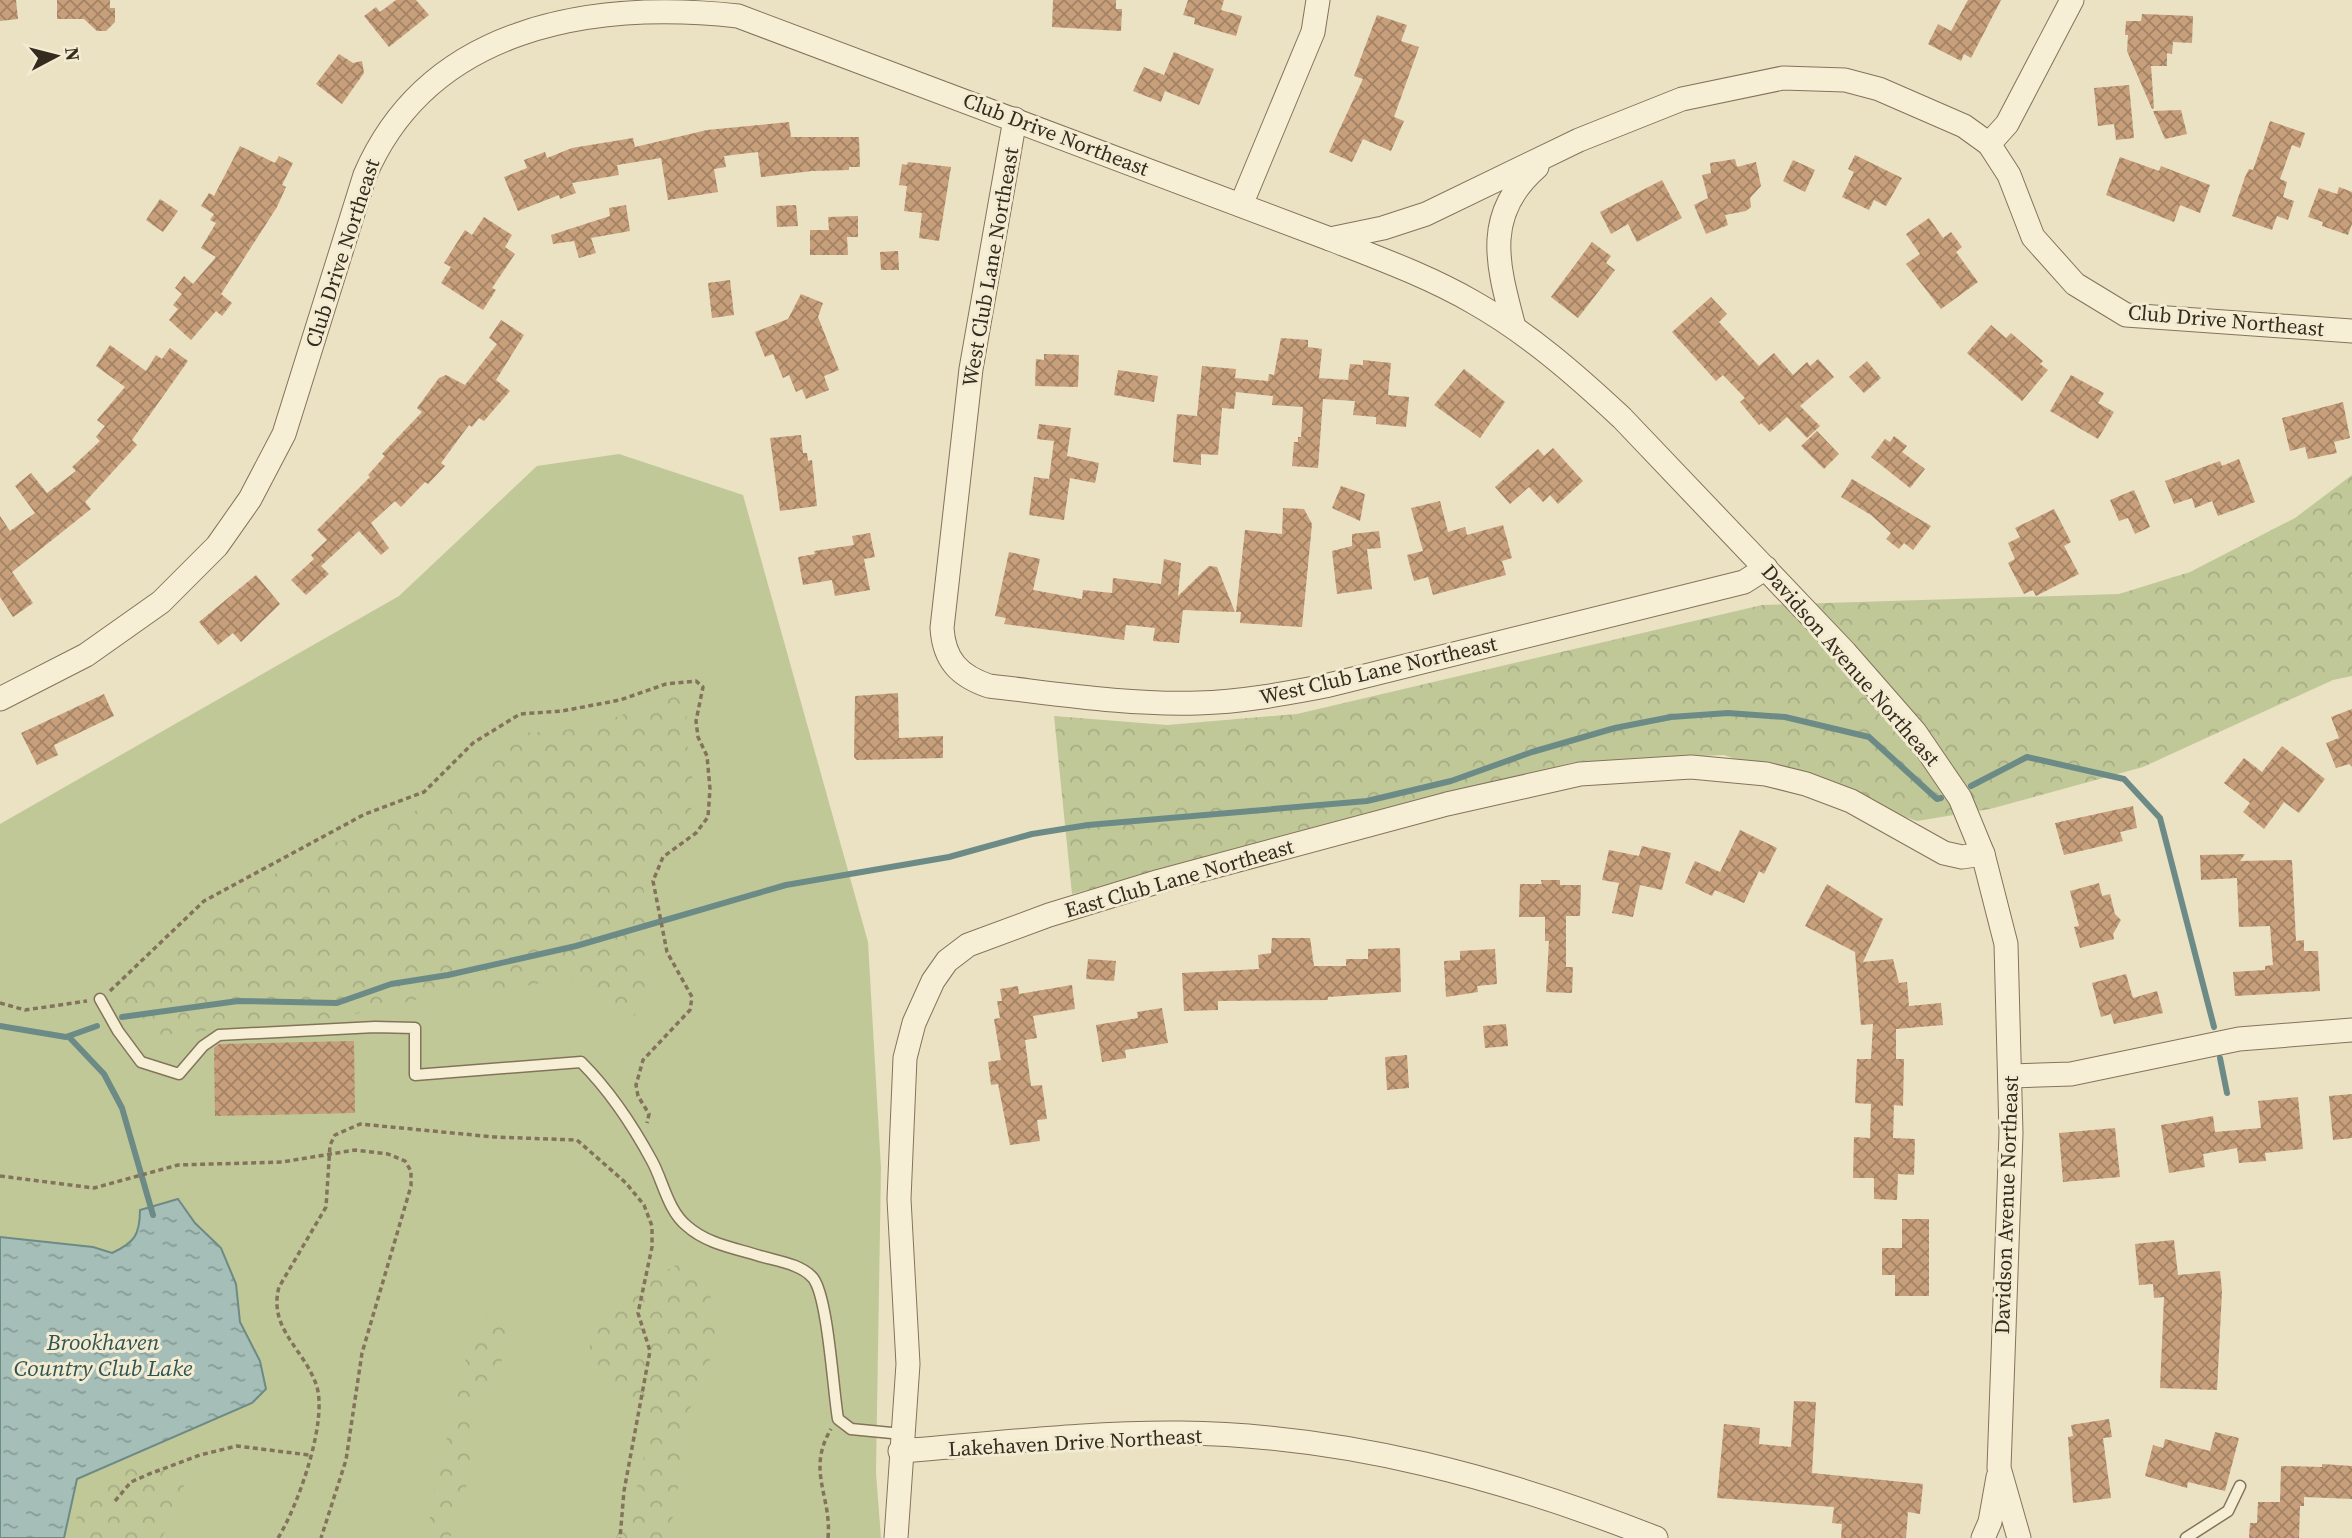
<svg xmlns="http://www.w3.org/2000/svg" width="2352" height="1538" font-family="'Source Serif 4',serif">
	<defs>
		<pattern id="forest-crowns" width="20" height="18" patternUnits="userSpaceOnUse" patternTransform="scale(1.75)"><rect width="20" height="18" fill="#c0c898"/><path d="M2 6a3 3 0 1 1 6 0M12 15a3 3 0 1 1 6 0" fill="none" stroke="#a6ac83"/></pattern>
		<pattern id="water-ripples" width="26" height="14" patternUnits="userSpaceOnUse" patternTransform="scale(1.75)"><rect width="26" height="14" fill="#a5beb8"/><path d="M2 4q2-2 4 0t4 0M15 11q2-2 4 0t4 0" fill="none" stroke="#879b95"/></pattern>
		<pattern id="building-cross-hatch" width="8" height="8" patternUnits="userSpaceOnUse" patternTransform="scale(1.75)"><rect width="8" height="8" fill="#c79f7b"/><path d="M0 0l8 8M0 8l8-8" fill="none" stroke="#a28264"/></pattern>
	</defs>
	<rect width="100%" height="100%" fill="#ebe1c3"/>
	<polygon fill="#c0c898" points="619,454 743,495 868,942 881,1168 876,1473 881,1538 0,1538 0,824 399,596 537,466"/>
	<g fill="url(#forest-crowns)">
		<polygon points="2352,475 2352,676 2333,680 2143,767 1990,809 1917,821 1724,755 1575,762 1072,894 1054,716 1167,725 1297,714 1762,605 2119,594 2190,572 2295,518"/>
		<path d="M678,696l10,6 -3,30 8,49 -2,32 -9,21 -28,23 -12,19c4,39 20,108 -8,140l-69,-38 -54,11 -77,7 -92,21 -189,19 -15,-9 -15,-23 4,-13 31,-26 30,-40 43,-29 106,-54 41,-14 48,-22 47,-40 46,-33 41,-2 44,-9 55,-22z"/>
		<polygon points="676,1265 702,1275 723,1329 687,1416 676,1505 667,1538 616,1538 640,1479 650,1422 621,1390 602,1381 589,1350 598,1309"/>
		<polygon points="491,1311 512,1318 506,1354 480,1392 467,1436 472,1468 450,1538 426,1538 435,1487 469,1345"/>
		<polygon points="149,1461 183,1483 188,1500 161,1538 70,1538 85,1491 114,1473"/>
	</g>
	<path fill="url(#water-ripples)" stroke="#6d8b86" stroke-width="2" d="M178,1199l17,24 26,25 15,36 4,38 20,39 6,28 -14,14 -175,76 -13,59h-64v-301l93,10 19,6c22,-10 28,-18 28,-43z"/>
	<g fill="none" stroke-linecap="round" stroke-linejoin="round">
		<g stroke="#6d8b86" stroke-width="6">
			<polyline points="1971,786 2027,757 2124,779 2160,818 2214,1027"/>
			<polyline points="122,1017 238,1001 337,1003 391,984 448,975 576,946 786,885 949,857 1032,834 1088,825 1367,801 1451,781 1532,752 1615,728 1671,717 1728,713 1785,717 1869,737 1937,799 1941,798"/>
			<polyline points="0,1026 66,1037 97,1026"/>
			<polyline points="69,1037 104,1074 122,1108 153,1215"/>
			<polyline points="2220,1058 2227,1093"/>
		</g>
	</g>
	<g fill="url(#building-cross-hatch)">
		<polygon points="0,0 16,0 18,19 0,21"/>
		<polygon points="57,0 110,0 110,8 115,8 115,22 106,31 97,31 84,19 57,19"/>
		<polygon points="396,0 416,0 429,15 389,47 364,16 376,7 380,12"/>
		<polygon points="1053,0 1116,0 1116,9 1122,9 1121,31 1052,27"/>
		<polygon points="1188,0 1224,0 1221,10 1242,16 1236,36 1194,24 1195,18 1183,15"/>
		<polygon points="1968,0 2001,0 1971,58 1964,54 1961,61 1928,44 1938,24 1951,31"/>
		<polygon points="2142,14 2193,16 2192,43 2173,42 2172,54 2167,53 2167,66 2151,66 2154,108 2152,109 2127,51 2128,35 2125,35 2126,21 2141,21"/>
		<polygon points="1377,15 1407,25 1401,41 1419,47 1394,117 1404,121 1391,151 1363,139 1352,162 1329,152 1363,79 1354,76"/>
		<polygon points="1174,52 1214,69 1199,105 1165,91 1161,102 1133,91 1144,67 1164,75"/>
		<polygon points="339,54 353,63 362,61 364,73 342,104 316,84"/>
		<polygon points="2129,85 2134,138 2116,140 2114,124 2098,126 2094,88"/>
		<polygon points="2181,110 2187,134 2165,139 2153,111"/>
		<polygon points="2270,121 2305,133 2300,148 2292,145 2280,179 2287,182 2283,197 2294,201 2288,220 2277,216 2272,230 2232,216 2245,177 2249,169 2253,170"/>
		<polygon points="789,122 791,137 859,137 860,167 849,167 849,170 812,171 761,177 758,152 724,156 726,167 714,169 718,192 668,200 661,158 617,165 619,175 572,183 576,193 560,199 559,195 518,211 504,177 527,168 524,160 545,152 547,158 572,148 633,138 635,147 707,130"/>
		<polygon points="240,146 275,163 279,156 293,163 282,185 286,187 277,207 221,294 232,303 222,316 216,311 191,340 169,320 178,309 173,305 182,294 175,288 184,276 193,284 216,257 201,248 216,223 210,220 214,214 201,206 209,193 214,196"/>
		<polygon points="1855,155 1902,178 1886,206 1874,200 1869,210 1842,197 1854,172 1848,169"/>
		<polygon points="2120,157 2159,171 2161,166 2210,185 2200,213 2180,205 2174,222 2106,195"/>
		<polygon points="1735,159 1737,167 1756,162 1761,186 1750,198 1751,207 1746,211 1725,215 1728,225 1706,234 1694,205 1708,198 1702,175 1711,173 1710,163"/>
		<polygon points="1793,160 1815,170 1805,192 1783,181"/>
		<polygon points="908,162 951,167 939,241 919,238 922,213 904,211 907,186 899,185 902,164 907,165"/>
		<polygon points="1662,180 1682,218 1637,242 1628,224 1611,234 1600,212"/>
		<polygon points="2339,187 2352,192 2352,224 2348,235 2322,226 2323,222 2308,217 2319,188 2337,194"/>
		<polygon points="160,199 178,211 163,232 146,220"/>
		<polygon points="626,205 630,231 591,238 596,253 579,258 574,241 553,244 551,235 610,216 609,208"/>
		<polygon points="796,205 798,226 777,227 776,206"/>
		<polygon points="858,216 858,237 847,237 848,255 810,255 810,230 829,230 828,217"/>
		<polygon points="484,217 512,235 505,247 515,254 492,288 496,290 483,310 441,283 451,267 444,263 465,230 472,235"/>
		<polygon points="1929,218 1943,238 1951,232 1962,247 1956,252 1978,282 1941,309 1906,264 1920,254 1906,234"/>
		<polygon points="1592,242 1611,256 1606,263 1615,270 1578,318 1551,297"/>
		<polygon points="898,251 899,270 881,270 880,252"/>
		<polygon points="730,280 734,315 712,318 708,283"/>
		<polygon points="801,294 823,303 818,317 839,370 824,376 829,390 806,399 802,389 796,392 789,375 783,378 773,354 765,357 755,332 788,319"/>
		<polygon points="1711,297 1727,314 1719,322 1759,366 1774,353 1793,375 1807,362 1810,366 1818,359 1834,377 1800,406 1820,426 1807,438 1787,417 1770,432 1761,423 1759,425 1740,402 1745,398 1723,375 1716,381 1672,332"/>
		<polygon points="501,320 524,335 496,380 510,391 484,421 479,418 472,427 469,425 441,463 445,466 428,484 425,482 401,507 395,501 371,523 389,548 381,555 359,531 321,566 329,574 306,595 291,580 314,559 311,555 327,540 317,530 370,477 368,475 385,456 382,454 422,412 417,408 439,378 446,375 465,385 497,344 489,338"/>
		<polygon points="1991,325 2006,338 2011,333 2043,361 2040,364 2048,370 2022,401 1967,353"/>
		<polygon points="1281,338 1308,340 1308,347 1322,349 1319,378 1348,380 1350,364 1363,365 1363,360 1391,363 1388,395 1409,397 1406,427 1376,424 1376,417 1353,415 1355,401 1323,399 1318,468 1292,466 1294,442 1298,442 1298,437 1301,437 1303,407 1272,405 1273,396 1236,392 1234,409 1222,408 1218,455 1201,454 1201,465 1173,462 1177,414 1197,416 1202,366 1236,369 1235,378 1268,381 1269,374 1274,375"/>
		<polygon points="110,345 146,371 156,355 162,359 170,348 188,361 132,440 137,445 85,502 91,509 12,572 33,603 13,617 0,597 0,516 10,531 35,513 15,486 31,473 47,493 76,471 72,467 100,441 96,437 105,426 97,420 125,387 96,366"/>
		<polygon points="1044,354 1079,355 1078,387 1035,386 1036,359 1044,360"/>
		<polygon points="1867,361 1881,378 1864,393 1849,377"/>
		<polygon points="1464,369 1505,402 1480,438 1434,405"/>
		<polygon points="1118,370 1158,376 1154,402 1114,395"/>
		<polygon points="2071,375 2104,393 2098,403 2114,412 2098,439 2050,411"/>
		<polygon points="2343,402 2350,438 2334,442 2337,453 2308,459 2305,447 2290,451 2282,418"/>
		<polygon points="1039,424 1071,428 1067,456 1099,463 1095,483 1070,478 1064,520 1029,515 1034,477 1049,479 1054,441 1037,439"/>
		<polygon points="1817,431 1839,454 1824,469 1801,446"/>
		<polygon points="801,435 803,453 807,453 808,461 812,460 817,506 780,511 770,438"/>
		<polygon points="1894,436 1907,446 1902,452 1925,469 1910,488 1871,457 1885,439 1890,442"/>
		<polygon points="1553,448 1583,481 1558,504 1550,495 1543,502 1529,487 1510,504 1495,487 1538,449 1544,456"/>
		<polygon points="2239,459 2255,502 2218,516 2212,501 2195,508 2192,498 2174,504 2165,481 2220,461 2222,466"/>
		<polygon points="1852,479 1931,526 1913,550 1904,543 1899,549 1886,539 1891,533 1871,515 1841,497"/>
		<polygon points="1341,486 1365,494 1360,521 1332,508"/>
		<polygon points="2134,490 2150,527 2135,534 2128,518 2119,521 2110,500"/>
		<polygon points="1440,501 1448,532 1465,527 1467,535 1503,525 1512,558 1502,561 1506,575 1433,595 1428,577 1414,581 1407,555 1423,551 1411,508"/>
		<polygon points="1283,508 1304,509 1312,524 1302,627 1240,623 1241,612 1236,612 1245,530 1282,534"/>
		<polygon points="2054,509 2071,542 2064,546 2079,574 2036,596 2033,590 2024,594 2008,563 2015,559 2008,543 2020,537 2015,528"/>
		<polygon points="1379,531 1381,548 1367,549 1372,589 1337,594 1332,551 1352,546 1352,534"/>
		<polygon points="870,533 875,557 864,559 870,590 835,596 832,580 803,585 798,557 815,554 814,551 854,545 852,536"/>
		<polygon points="1009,552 1040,559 1033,590 1082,599 1083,590 1112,593 1113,578 1161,584 1164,559 1181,563 1178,596 1209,566 1217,567 1235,612 1183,610 1179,643 1153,641 1155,628 1126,625 1124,640 1004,624 1006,618 995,616"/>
		<polygon points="256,575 280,604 241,642 233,633 218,645 199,622"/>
		<polygon points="898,693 899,738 943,736 943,758 857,760 854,757 855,696"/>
		<polygon points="104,694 114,716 54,745 58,755 37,765 21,733"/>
		<polygon points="2352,709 2352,767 2349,764 2336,768 2326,743 2339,738 2331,717"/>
		<polygon points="2282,746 2325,779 2299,813 2284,802 2264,829 2243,812 2250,803 2224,783 2244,758 2262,772"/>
		<polygon points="2133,806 2137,828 2120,832 2123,841 2064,855 2055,823"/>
		<polygon points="1740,830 1777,848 1764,874 1759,871 1744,903 1715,890 1712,896 1685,883 1695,861 1720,872"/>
		<polygon points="1642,846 1671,853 1662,890 1640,885 1633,917 1612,913 1619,883 1602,880 1609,850 1639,856"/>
		<polygon points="2245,854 2240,861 2292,860 2296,941 2304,940 2304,951 2318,951 2320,991 2235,996 2233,972 2265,970 2265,966 2273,965 2270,926 2239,927 2237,878 2201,880 2200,855"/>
		<polygon points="1541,880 1560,880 1560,885 1581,885 1580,916 1566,916 1566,967 1573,967 1572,993 1546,992 1549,941 1545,941 1545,917 1519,917 1520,884 1542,884"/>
		<polygon points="2099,883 2102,896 2110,894 2115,914 2121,920 2113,934 2114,939 2080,948 2074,927 2079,926 2070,891"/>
		<polygon points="1827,884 1883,919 1863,962 1893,959 1899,983 1907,982 1909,1006 1941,1003 1943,1025 1896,1029 1896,1059 1904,1059 1903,1106 1894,1105 1893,1138 1915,1139 1914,1175 1898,1174 1897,1200 1874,1199 1874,1178 1853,1178 1854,1137 1870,1138 1871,1104 1855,1103 1857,1059 1871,1059 1873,1024 1861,1025 1855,952 1805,926"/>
		<polygon points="1272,938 1310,938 1314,966 1346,966 1346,959 1368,959 1368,949 1400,948 1401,992 1328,997 1328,1000 1218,1001 1218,1010 1184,1011 1182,973 1259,969 1258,955 1271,953"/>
		<polygon points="1495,949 1497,984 1477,986 1478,992 1446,997 1444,961 1460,960 1460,951"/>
		<polygon points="1088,959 1116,961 1114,981 1086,979"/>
		<polygon points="2126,974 2133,998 2157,991 2163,1013 2114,1024 2111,1014 2101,1017 2092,983"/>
		<polygon points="1072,985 1075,1009 1033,1016 1037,1038 1025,1040 1031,1086 1042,1085 1047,1119 1037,1120 1040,1141 1010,1145 998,1084 991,1085 988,1062 1001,1060 994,1019 1000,1018 997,1001 1002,1001 1000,989 1018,986 1019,994"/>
		<polygon points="1162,1008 1168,1043 1125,1050 1126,1058 1102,1062 1096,1025 1138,1018 1137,1012"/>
		<polygon points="1506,1024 1508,1046 1485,1048 1483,1026"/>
		<polygon points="354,1041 355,1113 215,1116 214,1048 219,1044"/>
		<polygon points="1407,1055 1409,1088 1387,1090 1385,1057"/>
		<polygon points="2352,1094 2352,1138 2333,1140 2329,1096"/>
		<polygon points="2298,1097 2303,1149 2265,1153 2266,1161 2239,1163 2237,1148 2203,1154 2205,1167 2169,1173 2161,1125 2213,1116 2215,1132 2261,1128 2258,1101"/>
		<polygon points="2115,1128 2120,1177 2063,1182 2059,1133"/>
		<polygon points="1902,1219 1929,1219 1929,1296 1895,1296 1895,1275 1882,1275 1882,1248 1902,1248"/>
		<polygon points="2174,1240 2178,1275 2220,1271 2222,1291 2217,1390 2160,1388 2164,1297 2154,1298 2153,1284 2139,1285 2135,1244"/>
		<polygon points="1794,1401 1816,1402 1812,1473 1923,1484 1920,1514 1908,1512 1906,1538 1841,1538 1842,1524 1832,1523 1834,1507 1717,1498 1724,1424 1760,1428 1759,1444 1791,1447"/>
		<polygon points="2109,1419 2112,1437 2103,1438 2111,1498 2073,1503 2068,1437 2073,1436 2071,1425"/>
		<polygon points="2215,1432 2239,1438 2225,1491 2188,1482 2187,1488 2145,1476 2153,1445 2163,1448 2165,1439 2210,1451"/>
		<polygon points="2322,1464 2352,1466 2352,1499 2304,1497 2304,1506 2300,1506 2299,1538 2249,1538 2250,1523 2257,1523 2258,1502 2280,1502 2281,1466 2322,1467"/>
	</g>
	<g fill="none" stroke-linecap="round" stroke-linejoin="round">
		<g stroke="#84735b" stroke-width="13">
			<g id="service">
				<path d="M100,999l18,32 23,31 38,12 24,-28 16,-11 156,-8 40,1v47l166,-13c29,29 51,62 71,99 11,20 16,50 35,65 20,18 48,22 73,30 17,5 41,8 53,22 15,19 20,112 25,141l13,10 51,5"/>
				<polyline points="2186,1538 2228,1511 2240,1486"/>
			</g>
		</g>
		<g stroke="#84735b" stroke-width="25">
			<g id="minor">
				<path d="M1015,119l-44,250 -29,259c2,32 17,48 47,58 70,8 139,19 209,17 43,-1 85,-9 127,-17l419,-104 22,-14"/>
				<polyline points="1989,144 2007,124 2072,0"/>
				<polyline points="1241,205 1313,32 1318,0"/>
				<path d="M1330,239c48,19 98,37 143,63 55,31 103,73 149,116l223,234 70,80 45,66 23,56 23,90 5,189 -12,335 20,70"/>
				<path d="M1514,327c-16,-61 -32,-112 23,-160"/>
				<path d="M0,699l86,-44 75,-53 56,-56 33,-47 34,-65 81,-259c64,-148 225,-175 373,-159l592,223 53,-11 43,-14 153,-74 103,-41 101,-21 62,2 34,9 85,37 25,18 20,31 24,62 42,47 51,31 226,16"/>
				<polyline points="2011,1076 2071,1074 2239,1039 2352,1030"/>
				<path d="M900,1451c93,-7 188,-19 281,-18 165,2 323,45 475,105"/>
				<polyline points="896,1538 908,1364 899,1199 905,1058 914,1023 933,981 947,961 968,945 1049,915 1160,881 1447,804 1580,774 1691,767 1766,774 1806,784 1851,801 1944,853 1962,857 1983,854"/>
				<polyline points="1983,1538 1990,1522 1998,1477"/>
			</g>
		</g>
		<g stroke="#84735b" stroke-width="3.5" stroke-dasharray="5 3.5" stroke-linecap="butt">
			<polyline points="110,991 204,901 365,814 424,792 473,743 520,714 562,711 620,700 666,684 696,681 703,687 696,721 698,737 707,756 710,789 708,817 696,833 663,857 653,881 667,952 692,997 690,1010 643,1060 636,1085 638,1096 649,1114 647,1123"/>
			<polyline points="0,1003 25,1010 87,1001"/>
			<polyline points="0,1176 94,1188 178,1165 282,1162 355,1150 388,1154 405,1161 411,1171 411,1186 362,1353 346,1460 321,1538"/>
			<polyline points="115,1501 131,1482 149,1474 200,1455 237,1446 309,1455"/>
			<path d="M278,1538c20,-32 51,-119 38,-154 -13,-36 -48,-56 -37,-97l47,-80 4,-62 5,-10 25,-11 134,13 83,3 49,43 18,22 8,21v21l-14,66 12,38 -26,140 -4,47"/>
			<path d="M828,1538c4,-42 -22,-67 3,-109"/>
		</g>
		<use href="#service" stroke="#f6efd6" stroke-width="10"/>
		<use href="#minor" stroke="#f6efd6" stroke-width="23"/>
	</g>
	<g text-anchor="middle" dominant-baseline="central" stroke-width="6" stroke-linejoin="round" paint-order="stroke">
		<g font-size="21" fill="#352b1e" stroke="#f3ebd2">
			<text transform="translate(1056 134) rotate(21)">Club Drive Northeast</text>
			<text transform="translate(342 253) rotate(-72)">Club Drive Northeast</text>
			<text transform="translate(990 267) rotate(-80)">West Club Lane Northeast</text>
			<text transform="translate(2226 320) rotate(5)">Club Drive Northeast</text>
			<text transform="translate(1851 665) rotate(49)">Davidson Avenue Northeast</text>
			<text transform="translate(1378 670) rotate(-13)">West Club Lane Northeast</text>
			<text transform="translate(1179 878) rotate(-16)">East Club Lane Northeast</text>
			<text transform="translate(2006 1205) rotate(-88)">Davidson Avenue Northeast</text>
			<text transform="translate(1075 1442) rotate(-3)">Lakehaven Drive Northeast</text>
		</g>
		<g font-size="23" font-style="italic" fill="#2e5453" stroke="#f3ebd2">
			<text x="103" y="1342">Brookhaven<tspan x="103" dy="26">Country Club Lake</tspan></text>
		</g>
	</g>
	<g transform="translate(56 56) rotate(83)" stroke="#f3ebd2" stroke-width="5" paint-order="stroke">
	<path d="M0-5L12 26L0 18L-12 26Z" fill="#352b1e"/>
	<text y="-10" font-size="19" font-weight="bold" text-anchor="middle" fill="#352b1e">N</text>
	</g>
</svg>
